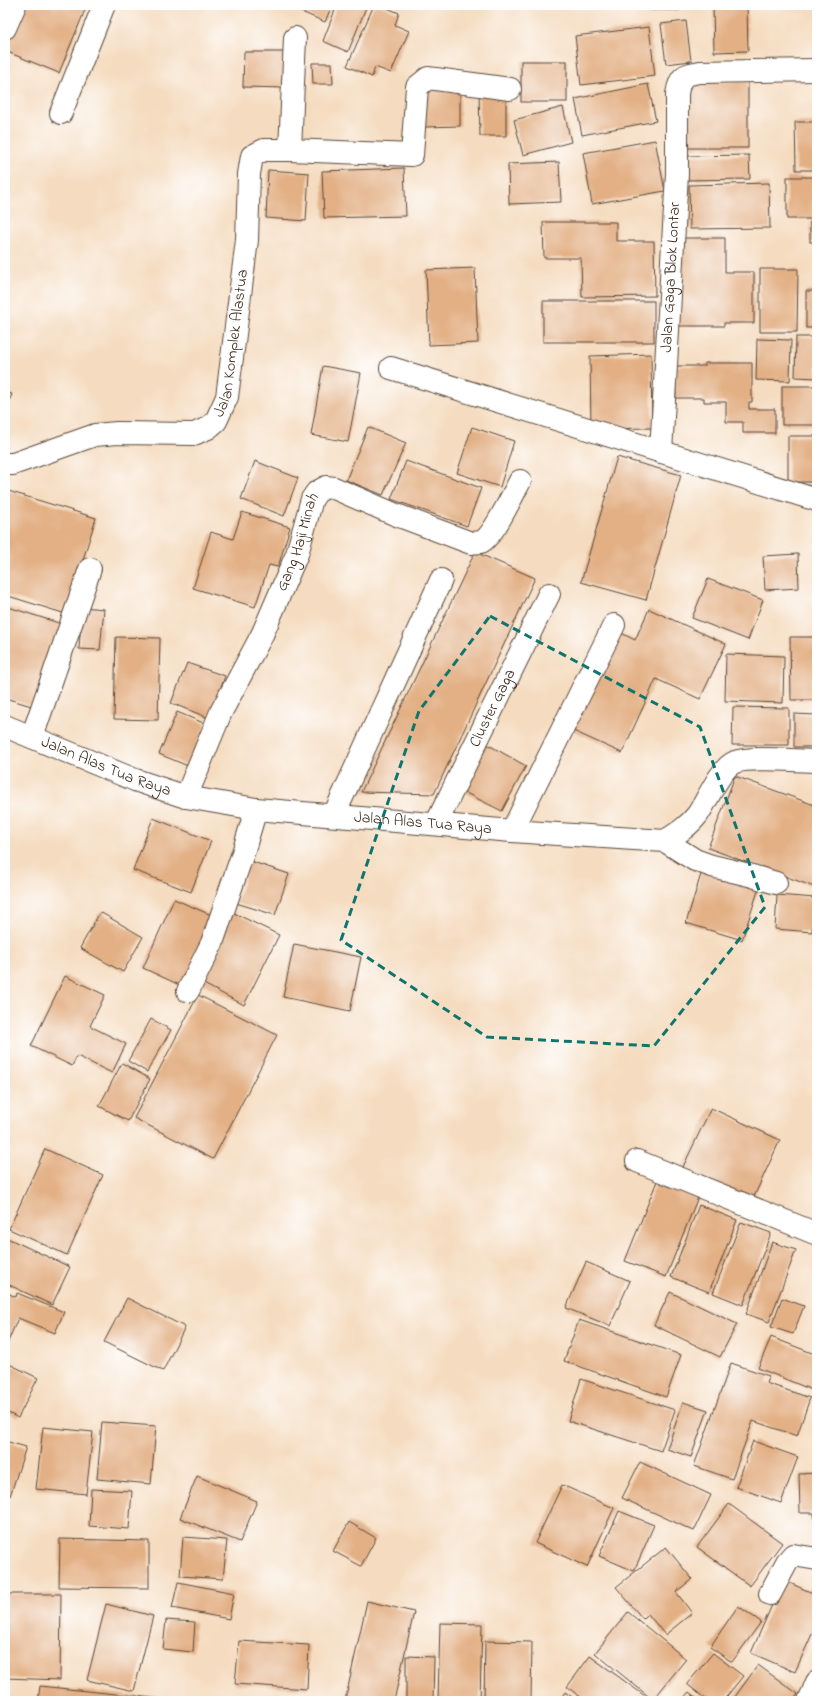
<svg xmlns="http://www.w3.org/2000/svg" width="822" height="1706" font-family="'Indie Flower',sans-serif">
	<rect width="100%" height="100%" fill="#fff"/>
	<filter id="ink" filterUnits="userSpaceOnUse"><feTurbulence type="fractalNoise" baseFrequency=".025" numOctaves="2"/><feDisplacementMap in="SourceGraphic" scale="8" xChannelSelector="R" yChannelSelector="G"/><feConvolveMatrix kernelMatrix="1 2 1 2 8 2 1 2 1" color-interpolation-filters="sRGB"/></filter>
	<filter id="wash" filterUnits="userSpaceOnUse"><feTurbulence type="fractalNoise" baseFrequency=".012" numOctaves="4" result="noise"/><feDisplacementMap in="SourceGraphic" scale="16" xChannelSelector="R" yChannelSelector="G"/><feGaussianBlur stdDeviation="0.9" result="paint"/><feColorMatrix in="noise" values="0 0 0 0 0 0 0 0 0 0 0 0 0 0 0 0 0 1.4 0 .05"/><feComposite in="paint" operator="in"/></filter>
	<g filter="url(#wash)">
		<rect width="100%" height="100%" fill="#f5dcc0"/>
		<g id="blocks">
			<g fill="#e3b085">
				<polygon points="22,5 87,5 59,73 5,51 5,45"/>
				<polygon points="285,5 332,5 325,22"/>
				<polygon points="337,5 367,5 348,52 323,41"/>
				<polygon points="374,5 380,5 399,13 395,25 409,31 391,73 375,67 372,77 347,66"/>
				<rect x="651" y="5" width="28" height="5"/>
				<polygon points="713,5 747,5 748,51 714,52"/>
				<polygon points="686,21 691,61 666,64 661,24"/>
				<polygon points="649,27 655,76 581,85 575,36"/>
				<polygon points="244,52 288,52 287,88 243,87"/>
				<rect x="521" y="61" width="46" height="41"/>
				<polygon points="312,63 332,63 333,84 313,84"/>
				<rect x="687" y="82" width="61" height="66"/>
				<polygon points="648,84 656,121 582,135 575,99"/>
				<polygon points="460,86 460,126 425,127 424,87"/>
				<polygon points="479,92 506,92 506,136 480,136"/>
				<polygon points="563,107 571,142 523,155 514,120"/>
				<polygon points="795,122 817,122 817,170 796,170"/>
				<polygon points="655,140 665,191 592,204 583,153"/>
				<polygon points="749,155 750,179 684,180 683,156"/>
				<polygon points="559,162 561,202 509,204 508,164"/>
				<polygon points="404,168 406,216 324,218 322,171"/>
				<polygon points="268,170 309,173 306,221 266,218"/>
				<rect x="787" y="177" width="30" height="42"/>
				<polygon points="769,183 770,228 690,229 689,185"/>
				<polygon points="543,222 616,222 616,241 654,241 655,296 582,297 581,258 544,258"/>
				<rect x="810" y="222" width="7" height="20"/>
				<polygon points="678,238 725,238 725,272 754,272 754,323 724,323 724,326 677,326"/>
				<polygon points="475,268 478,343 429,345 426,270"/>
				<polygon points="760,269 798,269 797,332 760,332"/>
				<rect x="806" y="291" width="11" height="37"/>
				<rect x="543" y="301" width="111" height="41"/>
				<polygon points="796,337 817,337 817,378 795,377"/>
				<polygon points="757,339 791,340 790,381 756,380"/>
				<polygon points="651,354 652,428 591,429 590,356"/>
				<polygon points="705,363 752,363 752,402 749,402 749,409 775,409 775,433 743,433 743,422 726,422 726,402 704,402 704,398 676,398 676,366 705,366"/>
				<polygon points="323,366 361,373 348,442 311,435"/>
				<rect x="782" y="386" width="35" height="39"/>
				<polygon points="5,392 12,394 5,411"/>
				<polygon points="368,427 406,443 383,495 346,480"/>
				<polygon points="472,427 514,441 500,487 457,473"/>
				<rect x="788" y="436" width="29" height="46"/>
				<polygon points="617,457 681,475 646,600 581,582"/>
				<polygon points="255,461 298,478 284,516 241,499"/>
				<polygon points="406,461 481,488 467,526 391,499"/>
				<polygon points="5,490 96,518 66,614 5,595"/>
				<polygon points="242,512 290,527 278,567 269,565 255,607 193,588 211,532 233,539"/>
				<polygon points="475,552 535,578 434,794 361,792"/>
				<polygon points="798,554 799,588 765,590 763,556"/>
				<polygon points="708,579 763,600 748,640 692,618"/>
				<polygon points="5,606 65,625 38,708 5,698"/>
				<polygon points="82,607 104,609 100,650 79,649"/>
				<polygon points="649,609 726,644 700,699 656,679 622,753 569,729 615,630 635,640"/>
				<polygon points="116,637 160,638 158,720 114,719"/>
				<polygon points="790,637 817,637 817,700 791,700"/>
				<polygon points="726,654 784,656 783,703 725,701"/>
				<polygon points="187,663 225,676 209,718 171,703"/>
				<polygon points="733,707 789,708 789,745 732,745"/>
				<polygon points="177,712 206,724 188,766 159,754"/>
				<polygon points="794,714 817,715 817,747 794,747"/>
				<polygon points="485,743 526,766 502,811 460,790"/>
				<polygon points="735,776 817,806 817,888 708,848"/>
				<polygon points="153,818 211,841 191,892 133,870"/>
				<polygon points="250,861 289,874 275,915 236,903"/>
				<polygon points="702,871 759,888 742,940 686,923"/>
				<polygon points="777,895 815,898 812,932 775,929"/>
				<polygon points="174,899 218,918 186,988 143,968"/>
				<polygon points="230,911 279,935 244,1005 196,980"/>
				<polygon points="100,912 143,937 123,972 80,948"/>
				<polygon points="294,944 361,957 350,1011 283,997"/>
				<polygon points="65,976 105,995 90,1026 126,1044 112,1073 77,1056 72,1066 31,1046"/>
				<polygon points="198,995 277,1035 213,1159 134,1118"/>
				<polygon points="151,1019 171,1030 147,1072 128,1061"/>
				<polygon points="122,1063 150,1079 128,1121 99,1106"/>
				<polygon points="711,1108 780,1140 752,1201 682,1169"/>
				<polygon points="45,1149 103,1175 67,1255 9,1229"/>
				<polygon points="657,1181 698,1197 666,1277 625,1261"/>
				<polygon points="699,1205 737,1220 709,1292 671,1277"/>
				<polygon points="741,1222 771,1233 743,1305 713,1293"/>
				<polygon points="5,1237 70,1267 52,1305 5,1283"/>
				<polygon points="772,1242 796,1250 769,1322 746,1314"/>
				<polygon points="586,1262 630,1281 610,1326 566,1308"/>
				<polygon points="5,1292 16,1297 17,1293 64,1312 55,1333 18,1318 7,1344 5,1343"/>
				<polygon points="670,1292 737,1324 720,1357 654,1325"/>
				<polygon points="127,1298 185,1327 163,1371 104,1342"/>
				<polygon points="782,1298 804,1306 793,1334 771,1327"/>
				<polygon points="579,1320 681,1355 666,1397 564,1361"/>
				<polygon points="771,1337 817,1355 817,1392 758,1368"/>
				<polygon points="5,1362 38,1378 18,1418 5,1411"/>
				<polygon points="731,1363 769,1376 766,1383 810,1398 797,1436 753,1421 732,1479 694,1466"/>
				<polygon points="581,1379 675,1410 661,1451 568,1421"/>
				<polygon points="683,1402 708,1410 691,1457 667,1449"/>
				<polygon points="102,1422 156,1426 151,1484 97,1479"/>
				<polygon points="43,1427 93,1432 86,1494 36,1489"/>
				<polygon points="5,1441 26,1447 10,1496 5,1495"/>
				<polygon points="753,1441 798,1457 781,1503 736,1487"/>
				<polygon points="640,1462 711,1495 694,1531 622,1498"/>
				<polygon points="817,1473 817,1554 816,1554 814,1513 800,1513 799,1474"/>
				<polygon points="197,1476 257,1501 240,1542 180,1518"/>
				<polygon points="562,1485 614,1508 587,1567 535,1543"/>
				<polygon points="91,1489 132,1491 129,1529 89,1526"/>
				<polygon points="729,1504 782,1543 750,1586 697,1547"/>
				<polygon points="619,1511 654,1525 634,1571 599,1556"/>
				<polygon points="349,1522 376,1538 361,1566 333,1551"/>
				<polygon points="183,1537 227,1540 223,1579 180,1576"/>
				<polygon points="60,1539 149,1541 149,1588 59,1587"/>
				<polygon points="666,1547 692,1579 676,1592 692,1613 665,1635 648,1614 643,1619 616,1587"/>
				<polygon points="783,1580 817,1595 817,1623 795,1672 751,1653"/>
				<polygon points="178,1582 234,1593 229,1619 172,1608"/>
				<polygon points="5,1594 61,1594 60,1680 5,1678"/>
				<polygon points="367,1601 414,1612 394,1701 345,1701"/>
				<polygon points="106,1604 153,1616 134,1691 87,1680"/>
				<polygon points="738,1606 761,1622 732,1662 710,1647"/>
				<polygon points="628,1612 686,1659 653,1700 595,1653"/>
				<polygon points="166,1620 195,1622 193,1652 163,1649"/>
				<polygon points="440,1623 482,1624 480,1701 438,1701"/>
				<polygon points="239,1641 309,1645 307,1689 235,1684"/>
				<polygon points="485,1641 532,1642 531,1701 484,1701"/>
				<polygon points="713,1653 743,1676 723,1701 708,1701 687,1684"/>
				<polygon points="406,1656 434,1657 433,1701 406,1701"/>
				<polygon points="590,1656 652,1701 586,1701 567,1687"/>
				<polygon points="758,1665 798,1694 793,1701 732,1701"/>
				<polygon points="40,1686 172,1700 172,1701 38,1701"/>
				<polygon points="565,1692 578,1701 559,1701"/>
				<polygon points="689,1692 700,1701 681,1701"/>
			</g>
		</g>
	</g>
	<g filter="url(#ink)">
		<use href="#blocks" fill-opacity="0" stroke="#574536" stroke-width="1"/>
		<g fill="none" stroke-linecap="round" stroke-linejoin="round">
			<g stroke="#574536" stroke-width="24">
				<g id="street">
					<polyline points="5,28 15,5"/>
					<polyline points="295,38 290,150 412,155 417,87 428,78 510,89"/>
					<polyline points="61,113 104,5"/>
					<path d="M391,368c142,45 284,89 426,132"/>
					<path id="s1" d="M661,452l16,-278v-80c3,-18 6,-19 23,-22l117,-2"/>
					<path id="s2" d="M5,464h8l82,-29 22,-2 77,1 14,-6 8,-7 11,-24 20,-157 2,-66 3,-18 12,-6h26"/>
					<path id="s3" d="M5,726l130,54 51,17 70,12 256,22 153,10c13,-8 24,-15 33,-27 9,-13 23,-47 37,-52 15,-6 63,-1 82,-1"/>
					<polyline points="32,737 90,569"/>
					<path id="s4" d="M186,797l35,-85 41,-77 35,-81 15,-55 5,-7 9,-5 8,1 60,26 77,29c3,-1 8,0 10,-1 12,-5 32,-48 39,-61"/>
					<polyline points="334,815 441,580"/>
					<path id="s5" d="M436,824l113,-230"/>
					<polyline points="512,831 614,625"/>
					<polyline points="665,841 695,860 712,866 749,875 776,883"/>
					<polyline points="188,991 212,943 243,853 256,809"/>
					<polyline points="637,1161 817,1234"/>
					<polyline points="770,1594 787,1562 793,1555 817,1559"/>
					<polyline points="809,1701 817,1682"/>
				</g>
			</g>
			<use href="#street" stroke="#fff" stroke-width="22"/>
		</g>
	</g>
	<path fill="none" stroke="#0f766e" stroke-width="3" stroke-dasharray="8 5" stroke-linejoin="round" d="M490,616l210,111 65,180 -111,139 -167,-9 -146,-97 78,-229z"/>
	<g text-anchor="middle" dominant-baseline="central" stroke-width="3.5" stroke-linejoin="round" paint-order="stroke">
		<g font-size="16" fill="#3b2a1e" stroke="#fff">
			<text stroke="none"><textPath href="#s1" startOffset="175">Jalan Gaga Blok Lontar</textPath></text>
			<text stroke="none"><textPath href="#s2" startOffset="300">Jalan Komplek Alastua</textPath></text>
			<text stroke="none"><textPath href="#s4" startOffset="279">Gang Haji Minah</textPath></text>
			<text stroke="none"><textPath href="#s5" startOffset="129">Cluster Gaga</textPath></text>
			<text stroke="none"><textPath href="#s3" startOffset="109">Jalan Alas Tua Raya</textPath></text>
			<text stroke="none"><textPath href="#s3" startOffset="433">Jalan Alas Tua Raya</textPath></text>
		</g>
	</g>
	<rect width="822" height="1706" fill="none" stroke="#fff" stroke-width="20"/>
</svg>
